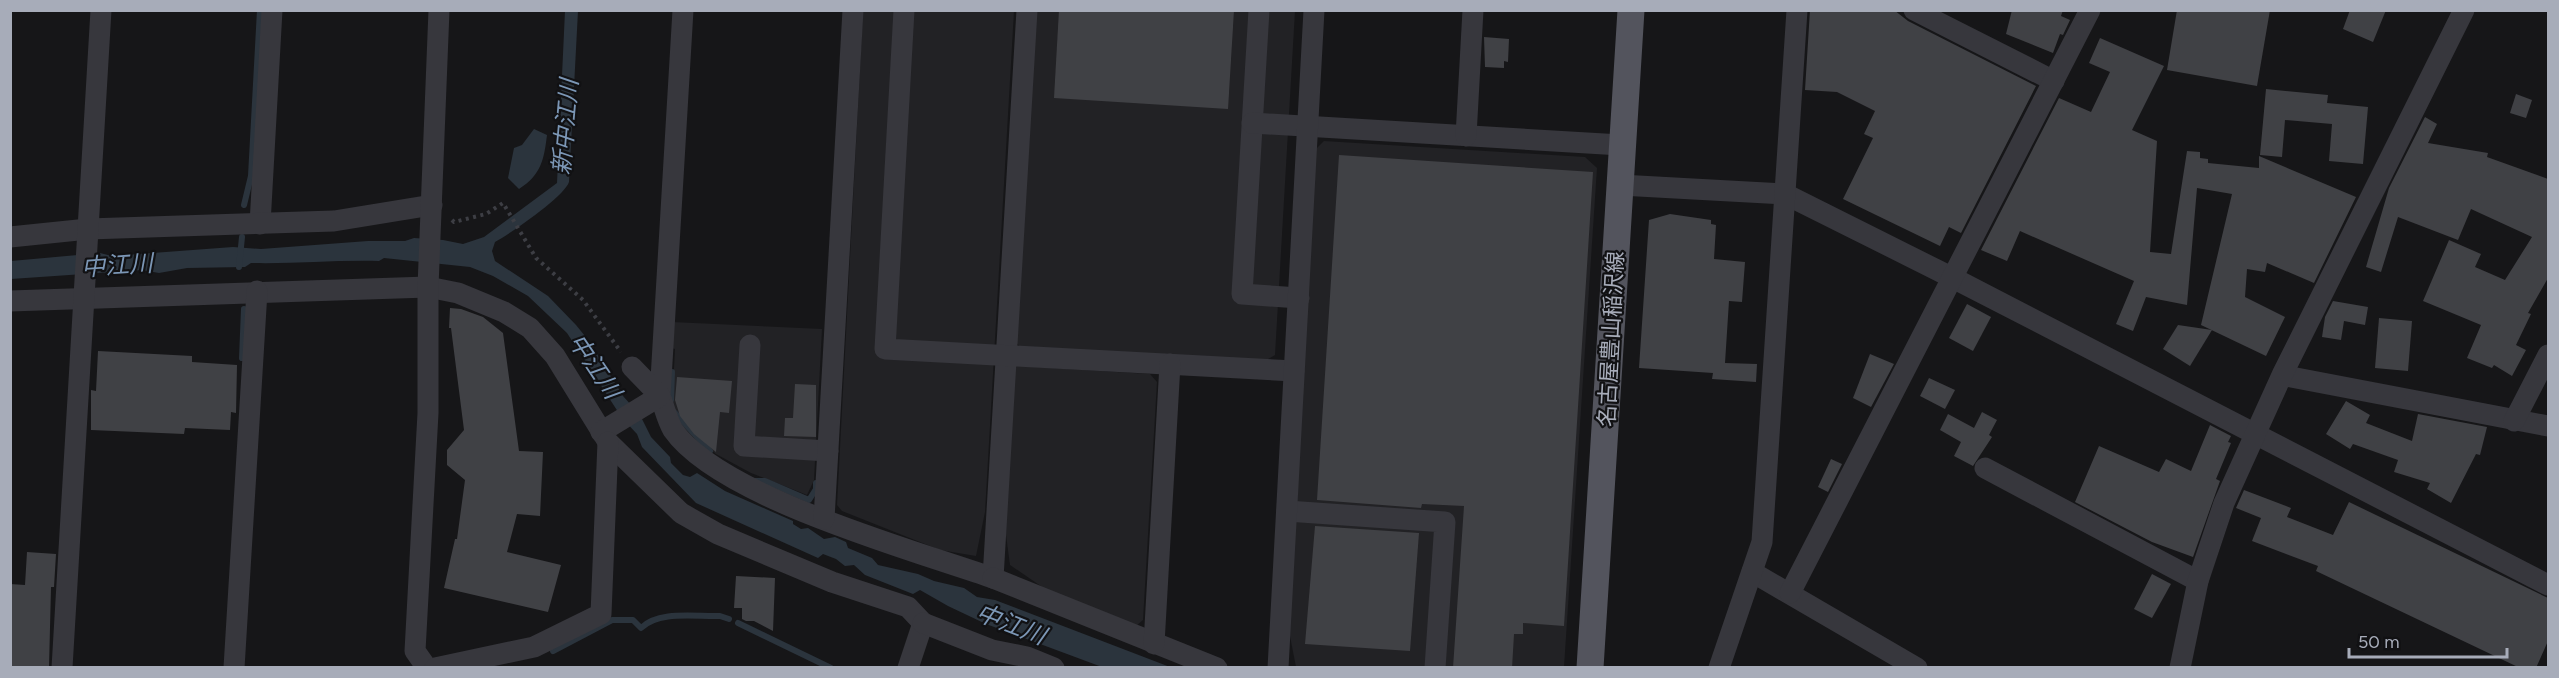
<svg xmlns="http://www.w3.org/2000/svg" width="2559" height="678" font-family="Figtree,'Noto Sans JP',sans-serif">
	<rect width="100%" height="100%" fill="#161618"/>
	<g fill="#222225">
		<polygon points="863,11 1014,11 985,512 976,556 940,550 842,511 837,505"/>
		<polygon points="1033,11 1295,11 1275,355 1263,362 1021,348 1013,339"/>
		<polygon points="1324,141 1585,157 1597,168 1564,667 1296,667 1288,626 1316,149"/>
		<polygon points="672,322 822,329 814,480 807,495 751,473 716,454 692,433 672,407 675,349 671,348"/>
		<polygon points="1017,366 1150,374 1157,382 1143,620 1136,626 1048,591 1010,565 1002,505 1012,373"/>
	</g>
	<g fill="#2b343d">
		<path d="M565,11h13l-9,171c-5,15 -58,51 -74,60l-3,9 3,10 53,35 28,29 13,16 34,55 17,19 11,22 19,20 1,6 12,12 7,2 7,-4 28,18 68,30v3l8,5 7,-1 16,11 11,-2 11,5 2,6 24,10 6,7 40,9 16,7 30,7 13,9 18,3 175,67h-68l-116,-43 -38,-18 -28,-16 -7,4 -48,-19 -11,-10 -9,1 -9,-7 -13,-5 -5,4 -122,-55 -54,-56 -5,-13 -15,-16 -55,-85 -39,-37 -35,-20 -23,-9 -86,-9 -5,3c-44,-1 -86,3 -128,2l-6,4 -58,1 -28,5 -17,-3 -131,9v-18l89,-8 12,3 121,-9 28,2 107,-8h37l9,-3 29,2 20,4 21,-7 73,-54z"/>
		<path d="M534,129l13,6c-3,25 -6,40 -28,54l-11,-11 6,-30 8,-3z"/>
	</g>
	<g fill="none" stroke-linecap="round" stroke-linejoin="round">
		<g stroke="#2b343d" stroke-width="6">
			<polyline points="244,205 251,176 260,10"/>
			<polyline points="239,267 242,237"/>
			<polyline points="242,358 244,309"/>
			<polyline points="671,400 672,372"/>
			<polyline points="674,412 710,451"/>
			<polyline points="755,481 765,481 809,500 816,489 816,483"/>
			<polyline points="738,623 831,668"/>
			<path d="M553,651l59,-31h21l8,8c18,-18 55,-11 79,-12l9,3"/>
		</g>
	</g>
	<g fill="#404145">
		<polygon points="1059,10 1234,10 1228,109 1054,98"/>
		<polygon points="1810,10 1894,10 1908,21 2036,86 1961,233 1949,227 1940,246 1843,199 1873,138 1864,134 1875,111 1837,92 1805,90"/>
		<polygon points="2012,10 2063,10 2061,16 2070,20 2063,35 2060,34 2053,53 2006,34"/>
		<polygon points="2177,10 2270,10 2257,86 2167,70"/>
		<polygon points="2350,10 2386,10 2373,42 2343,29"/>
		<polygon points="1484,37 1509,39 1508,62 1504,61 1504,68 1485,67"/>
		<polygon points="2100,38 2164,66 2132,130 2157,141 2150,252 2171,254 2187,151 2200,152 2200,158 2208,159 2208,163 2259,168 2259,156 2356,197 2314,283 2267,263 2265,272 2247,269 2245,297 2285,317 2266,356 2201,325 2232,194 2197,188 2187,305 2146,297 2133,331 2116,324 2134,281 2020,231 2007,261 1981,250 2059,98 2091,112 2110,72 2089,63"/>
		<polygon points="2266,89 2328,95 2327,103 2368,107 2363,164 2329,161 2332,124 2285,120 2282,157 2260,155"/>
		<polygon points="2516,94 2532,100 2526,118 2510,113"/>
		<polygon points="2425,117 2437,124 2428,143 2488,153 2487,157 2548,179 2548,278 2528,313 2531,314 2516,345 2526,350 2512,376 2494,365 2492,368 2467,358 2481,325 2423,301 2449,240 2481,254 2475,267 2505,280 2532,237 2471,209 2458,240 2398,217 2381,272 2366,267 2389,188"/>
		<polygon points="1339,155 1593,172 1564,626 1523,623 1523,634 1514,634 1512,668 1453,668 1464,506 1422,504 1421,508 1317,500"/>
		<polygon points="1670,214 1711,220 1711,224 1716,225 1714,259 1745,262 1742,302 1729,301 1725,363 1757,364 1756,382 1712,379 1713,373 1639,368 1649,220"/>
		<polygon points="2333,301 2368,307 2365,325 2344,321 2341,340 2322,337 2325,317"/>
		<polygon points="1967,304 1991,317 1973,351 1949,338"/>
		<polygon points="450,308 461,309 483,317 503,333 519,451 543,452 540,516 517,514 507,552 561,565 548,612 444,588 455,539 457,539 465,480 447,465 447,450 464,430 451,328 449,328"/>
		<polygon points="2379,318 2412,321 2408,371 2375,368"/>
		<polygon points="2178,325 2212,330 2190,366 2163,349"/>
		<polygon points="98,351 192,356 192,362 237,365 236,413 231,412 230,430 185,428 184,434 91,430 91,390 96,391"/>
		<polygon points="1870,354 1894,364 1871,407 1853,398"/>
		<polygon points="677,377 732,381 729,413 720,412 716,452 694,434 680,416 675,400"/>
		<polygon points="1929,378 1955,390 1945,409 1920,396"/>
		<polygon points="795,384 816,385 816,437 784,436 785,418 793,418"/>
		<polygon points="2346,401 2370,415 2366,423 2412,441 2418,414 2487,427 2480,455 2476,454 2451,503 2427,489 2430,483 2394,472 2398,460 2353,444 2350,449 2326,434"/>
		<polygon points="1982,412 1997,420 1989,435 1992,437 1973,466 1954,456 1961,442 1940,430 1948,414 1974,428"/>
		<polygon points="2210,425 2231,436 2228,442 2231,443 2216,479 2220,481 2193,557 2152,542 2075,502 2099,446 2159,472 2166,459 2191,471"/>
		<polygon points="1831,459 1842,464 1828,492 1818,487"/>
		<polygon points="2244,490 2291,508 2287,517 2333,535 2349,502 2548,598 2548,641 2536,668 2520,668 2316,571 2318,566 2252,541 2261,518 2236,508"/>
		<polygon points="1315,526 1419,533 1410,651 1305,644"/>
		<polygon points="27,552 56,554 54,587 51,587 49,668 10,668 10,584 25,585"/>
		<polygon points="2152,574 2171,584 2152,618 2134,609"/>
		<polygon points="736,576 775,578 773,631 754,621 746,621 742,619 742,608 734,608"/>
	</g>
	<g fill="none" stroke-linecap="round" stroke-linejoin="round">
		<polyline stroke="#3d3e44" stroke-width="4" stroke-dasharray="3 4.5" stroke-linecap="butt" points="452,220 454,222 486,214 503,203 536,258 583,300 621,352"/>
		<g stroke="#37373d" stroke-width="21">
			<path d="M683,10l-23,386c4,10 7,24 13,34 47,67 240,120 320,148l34,-568"/>
			<polyline points="904,10 885,349 1294,371"/>
			<polyline points="1259,10 1242,294 1299,298"/>
			<polyline points="1914,10 2054,81"/>
			<polyline points="1252,123 1621,145"/>
			<polyline points="1466,136 1473,10"/>
			<polyline points="1620,185 1785,194 1953,278 2548,585"/>
			<polyline points="260,224 272,10"/>
			<polyline points="10,237 88,229 334,221 432,205"/>
			<polyline points="10,301 428,287 458,293 504,312 530,328 555,356 608,442 681,513 718,534 832,582 908,607 923,623 908,668"/>
			<polyline points="750,345 744,446 828,451"/>
			<polyline points="2291,377 2548,426"/>
			<polyline points="2514,421 2548,355"/>
			<polyline points="601,432 660,396 632,367"/>
			<polyline points="1985,468 2198,581"/>
			<polyline points="1287,511 1445,522 1435,668"/>
			<polyline points="824,519 853,10"/>
			<polyline points="1752,572 1917,668"/>
			<polyline points="993,578 1217,668"/>
			<polyline points="1790,593 2090,10"/>
			<polyline points="923,623 992,650 1027,657 1054,668"/>
			<polyline points="1154,644 1170,364"/>
			<polyline points="62,668 101,10"/>
			<polyline points="234,668 257,291"/>
			<polyline points="427,668 415,651 428,413 428,287 439,10"/>
			<polyline points="435,668 534,647 601,614 608,442"/>
			<polyline points="1278,668 1314,10"/>
			<polyline points="1719,668 1762,542 1797,10"/>
			<polyline points="2180,668 2198,581 2224,503 2282,375 2464,10"/>
		</g>
		<polyline stroke="#53545d" stroke-width="27" points="1590,668 1631,10"/>
	</g>
	<g text-anchor="middle" dominant-baseline="central" stroke-width="4.5" stroke-linejoin="round" paint-order="stroke">
		<g font-size="22" fill="#a7acb9" stroke="#111113">
			<text transform="translate(1611 339) rotate(-87)">名古屋豊山稲沢線</text>
		</g>
		<g font-size="24" font-style="italic" fill="#7c97b6" stroke="#111113">
			<text transform="translate(565 127) rotate(-85)">新中江川</text>
			<text transform="translate(117 265) rotate(-4)">中江川</text>
			<text transform="translate(595 366) rotate(56)">中江川</text>
			<text transform="translate(1011 624) rotate(21)">中江川</text>
		</g>
	</g>
	<rect width="2559" height="678" fill="none" stroke="#a7acb9" stroke-width="24"/>
	<path d="M2349 648v9h158v-9" fill="none" stroke="#a7acb9" stroke-width="3"/>
	<text x="2358" y="648" font-size="18" fill="#a7acb9" stroke="#111113" stroke-width="4.5" paint-order="stroke">50 m</text>
</svg>
